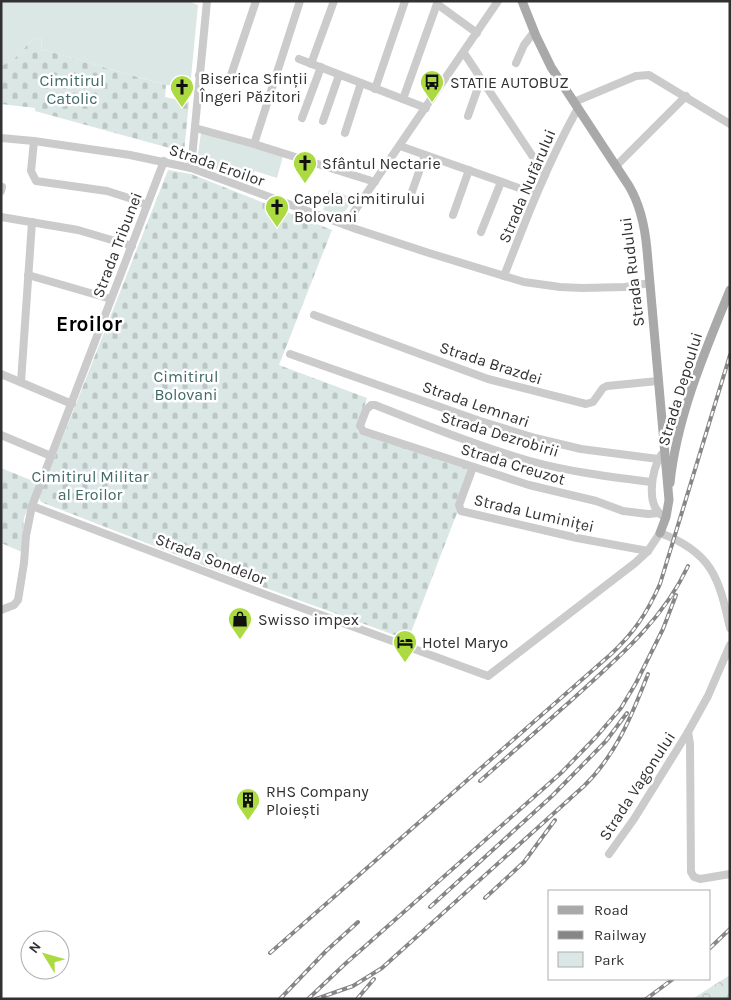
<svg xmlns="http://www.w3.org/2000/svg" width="731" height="1000" font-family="Karla,sans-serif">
	<defs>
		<pattern id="forest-crowns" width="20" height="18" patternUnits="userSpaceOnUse" patternTransform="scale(1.25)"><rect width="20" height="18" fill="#dae7e5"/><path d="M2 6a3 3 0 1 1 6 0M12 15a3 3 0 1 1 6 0" fill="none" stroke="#bcc7c5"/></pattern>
		<pattern id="cemetery-stones" width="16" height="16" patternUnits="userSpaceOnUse" patternTransform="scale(1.25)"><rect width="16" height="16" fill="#dae7e5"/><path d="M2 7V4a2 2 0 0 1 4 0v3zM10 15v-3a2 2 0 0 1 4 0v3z" fill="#bcc7c5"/></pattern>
	</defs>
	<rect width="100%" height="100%" fill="#fff"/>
	<polygon fill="url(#forest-crowns)" points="730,975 730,999 692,999"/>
	<g fill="url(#cemetery-stones)">
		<polygon points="42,37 41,49 166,85 165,97 189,102 184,152 35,111 35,108 1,104 1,66 14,59 31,41"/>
		<polygon points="168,170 191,174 332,230 279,365 367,398 357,431 470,468 457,513 408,640 203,565 41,502 39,498"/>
		<polygon points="1,468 38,483 24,518 22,552 1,543"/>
	</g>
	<g fill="#dae7e5">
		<polygon points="1,1 188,1 198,5 190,88 166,85 41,49 42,37 31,41 14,59 1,66"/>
		<polygon points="201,133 282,153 283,156 277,178 255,171 246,180 209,167 198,154"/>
		<polygon points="329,190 354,198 342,216 323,210"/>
	</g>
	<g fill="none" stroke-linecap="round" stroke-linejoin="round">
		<g stroke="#cbcbcb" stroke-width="8">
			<polyline points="437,4 477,33"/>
			<polyline points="464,53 545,175"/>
			<polyline points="299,59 426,108"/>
			<polyline points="516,63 524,45 534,32"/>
			<polyline points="311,64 334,1"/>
			<polyline points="199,75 223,81 230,78 256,1"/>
			<polyline points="375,89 405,1"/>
			<polyline points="403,99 438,1"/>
			<polyline points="574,102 636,76 649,75 730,124"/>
			<polyline points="468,116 481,79"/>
			<polyline points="302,118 321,67"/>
			<polyline points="323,121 339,75"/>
			<polyline points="195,128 254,144 375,182"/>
			<polyline points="345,133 361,83"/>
			<polyline points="1,138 34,141 130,155 191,168 356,229 429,253 524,282 560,287 582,288 625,287 650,283"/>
			<polyline points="34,141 31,171 36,181 107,191 129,198 147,205"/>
			<polyline points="254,144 300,1"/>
			<polyline points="400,146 536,194"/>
			<polyline points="616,166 686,96"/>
			<polyline points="191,168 207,1"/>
			<polyline points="1,191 2,187"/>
			<polyline points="409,200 425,155"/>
			<polyline points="453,215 469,170"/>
			<polyline points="1,217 78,230 132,246"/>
			<polyline points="345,225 498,1"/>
			<polyline points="481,232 501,182"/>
			<polyline points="28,275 111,299"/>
			<path d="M504,276c22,-57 44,-114 74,-168"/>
			<polyline points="314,315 488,379 586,404 593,402 603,388 607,386 658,381"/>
			<polyline points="290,354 480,421 535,438 581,449 658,459"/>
			<polyline points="1,374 72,404"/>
			<polyline points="21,382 32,222"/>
			<polyline points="1,435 51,456"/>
			<path d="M661,455c-9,15 -16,50 2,61"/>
			<polyline points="473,467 459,505 461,511 577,538 648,551"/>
			<path d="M651,482c-40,-5 -81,-10 -121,-21 -53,-15 -104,-36 -155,-56h-4l-5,5 -6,16 3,5 166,54 67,16 27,10 25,3 11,-1"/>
			<path d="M32,506l240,91 216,79 147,-113 13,-12 12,-18c52,19 59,45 70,95"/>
			<polyline points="1,610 14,605 18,600 24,563 26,536 32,506 164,161"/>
			<polyline points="688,732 690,744 691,872 694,877 700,879 730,874"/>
			<polyline points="609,854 634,819 688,732 708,696 730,645"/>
		</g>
		<g stroke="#a9a9a9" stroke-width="9">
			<path d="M522,1l14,35 15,31 78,119c12,20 16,41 18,64l22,250 -3,17 -6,16"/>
			<path d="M670,483c7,-67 35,-132 60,-193"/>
		</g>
		<g stroke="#868686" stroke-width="4">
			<g id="rail">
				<path d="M480,781c32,-28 63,-56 94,-83 44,-40 89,-78 114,-132"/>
				<polyline points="485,898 524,862 555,820"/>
				<polyline points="430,907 552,796 606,741 627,713"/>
				<polyline points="710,948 730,929"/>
				<path d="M270,953l340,-298c24,-22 37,-42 50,-71l70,-229"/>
				<polyline points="280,999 326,951 358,922"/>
				<polyline points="308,999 345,964 561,773 596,737 621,708 636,683 663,629 676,595"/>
				<path d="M316,999l37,-13 29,-18 202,-182c32,-31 48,-71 64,-112"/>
				<polyline points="357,999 374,979"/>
				<polyline points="646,999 673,979"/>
			</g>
		</g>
		<use href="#rail" stroke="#fff" stroke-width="2" stroke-dasharray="5.5" stroke-linecap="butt"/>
	</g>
	<defs>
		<g id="bus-pin" transform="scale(1.25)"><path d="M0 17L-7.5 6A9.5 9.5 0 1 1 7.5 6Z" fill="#abda41" stroke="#fff"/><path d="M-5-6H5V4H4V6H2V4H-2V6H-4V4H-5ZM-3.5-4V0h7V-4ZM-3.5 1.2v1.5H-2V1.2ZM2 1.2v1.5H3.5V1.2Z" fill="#111"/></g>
		<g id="church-pin" transform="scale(1.25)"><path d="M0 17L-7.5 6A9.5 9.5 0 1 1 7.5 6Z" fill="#abda41" stroke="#fff"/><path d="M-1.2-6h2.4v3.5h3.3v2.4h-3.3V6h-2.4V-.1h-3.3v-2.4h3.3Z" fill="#111"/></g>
		<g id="shop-pin" transform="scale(1.25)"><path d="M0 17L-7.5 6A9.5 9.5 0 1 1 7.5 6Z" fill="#abda41" stroke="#fff"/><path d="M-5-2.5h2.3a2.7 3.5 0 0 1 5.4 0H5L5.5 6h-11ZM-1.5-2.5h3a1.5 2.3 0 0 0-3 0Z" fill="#111"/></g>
		<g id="hotel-pin" transform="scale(1.25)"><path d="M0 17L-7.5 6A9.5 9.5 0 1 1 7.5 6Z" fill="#abda41" stroke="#fff"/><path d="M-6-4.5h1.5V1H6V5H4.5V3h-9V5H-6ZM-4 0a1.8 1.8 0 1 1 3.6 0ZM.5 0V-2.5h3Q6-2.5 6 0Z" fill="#111"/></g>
		<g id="building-pin" transform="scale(1.25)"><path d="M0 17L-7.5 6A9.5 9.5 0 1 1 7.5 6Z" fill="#abda41" stroke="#fff"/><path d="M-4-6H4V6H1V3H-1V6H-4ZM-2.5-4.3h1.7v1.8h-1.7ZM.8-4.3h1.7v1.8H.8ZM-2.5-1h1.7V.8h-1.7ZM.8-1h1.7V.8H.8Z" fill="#111"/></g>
	</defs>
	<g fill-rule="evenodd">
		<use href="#bus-pin" x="432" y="82"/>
		<use href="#church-pin" x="182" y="87"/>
		<use href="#church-pin" x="305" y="163"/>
		<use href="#church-pin" x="277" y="207"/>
		<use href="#shop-pin" x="240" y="619"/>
		<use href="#hotel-pin" x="405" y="642"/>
		<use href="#building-pin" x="248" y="800"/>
	</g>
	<g text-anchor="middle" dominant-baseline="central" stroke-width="5" stroke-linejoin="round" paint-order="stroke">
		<g font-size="16" fill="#313131" stroke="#fff" text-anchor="start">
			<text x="200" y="78">Biserica Sfinții<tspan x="200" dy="18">Îngeri Păzitori</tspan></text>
			<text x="450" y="82">STATIE AUTOBUZ</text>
			<text x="322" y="163">Sfântul Nectarie</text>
			<text x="294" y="198">Capela cimitirului<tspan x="294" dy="18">Bolovani</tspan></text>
			<text x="258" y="619">Swisso impex</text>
			<text x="422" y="642">Hotel Maryo</text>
			<text x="266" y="791">RHS Company<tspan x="266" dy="18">Ploiești</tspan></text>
		</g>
		<g font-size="16" fill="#406a66" stroke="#fff">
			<text x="72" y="80">Cimitirul<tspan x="72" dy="18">Catolic</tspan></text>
			<text x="186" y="376">Cimitirul<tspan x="186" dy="18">Bolovani</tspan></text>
			<text x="90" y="476">Cimitirul Militar<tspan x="90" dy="18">al Eroilor</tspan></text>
		</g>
		<g font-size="16" fill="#313131" stroke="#fff">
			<text transform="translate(217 165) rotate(19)">Strada Eroilor</text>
			<text transform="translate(527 186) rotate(-67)">Strada Nufărului</text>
			<text transform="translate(117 245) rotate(-69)">Strada Tribunei</text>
			<text transform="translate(632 272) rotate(-97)">Strada Rudului</text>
			<text transform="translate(491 363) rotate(18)">Strada Brazdei</text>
			<text transform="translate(680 389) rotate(-73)">Strada Depoului</text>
			<text transform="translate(476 404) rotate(19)">Strada Lemnari</text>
			<text transform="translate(500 434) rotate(17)">Strada Dezrobirii</text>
			<text transform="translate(513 464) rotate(17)">Strada Creuzot</text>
			<text transform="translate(534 513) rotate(13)">Strada Luminiței</text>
			<text transform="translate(211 559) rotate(21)">Strada Sondelor</text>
			<text transform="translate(637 786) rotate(-57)">Strada Vagonului</text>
		</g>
		<g font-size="21" font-weight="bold" fill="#000" stroke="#fff">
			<text x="89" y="324">Eroilor</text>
		</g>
	</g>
	<rect width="731" height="1000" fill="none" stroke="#313131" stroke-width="5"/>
	<rect x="548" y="890" width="162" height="90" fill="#ffffff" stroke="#adadad"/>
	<rect x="558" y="906" width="25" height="8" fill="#a9a9a9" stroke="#adadad"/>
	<text x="594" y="915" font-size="15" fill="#313131">Road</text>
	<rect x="558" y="931" width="25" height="8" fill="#868686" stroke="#adadad"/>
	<text x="594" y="940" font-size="15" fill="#313131">Railway</text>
	<rect x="558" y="952" width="25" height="15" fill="#dae7e5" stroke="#adadad"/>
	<text x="594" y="965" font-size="15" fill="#313131">Park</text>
	<g transform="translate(45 955) rotate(307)"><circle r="24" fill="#ffffff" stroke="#adadad"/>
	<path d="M0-4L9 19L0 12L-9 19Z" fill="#abda41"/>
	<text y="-8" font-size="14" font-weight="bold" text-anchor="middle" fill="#313131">N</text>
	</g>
</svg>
